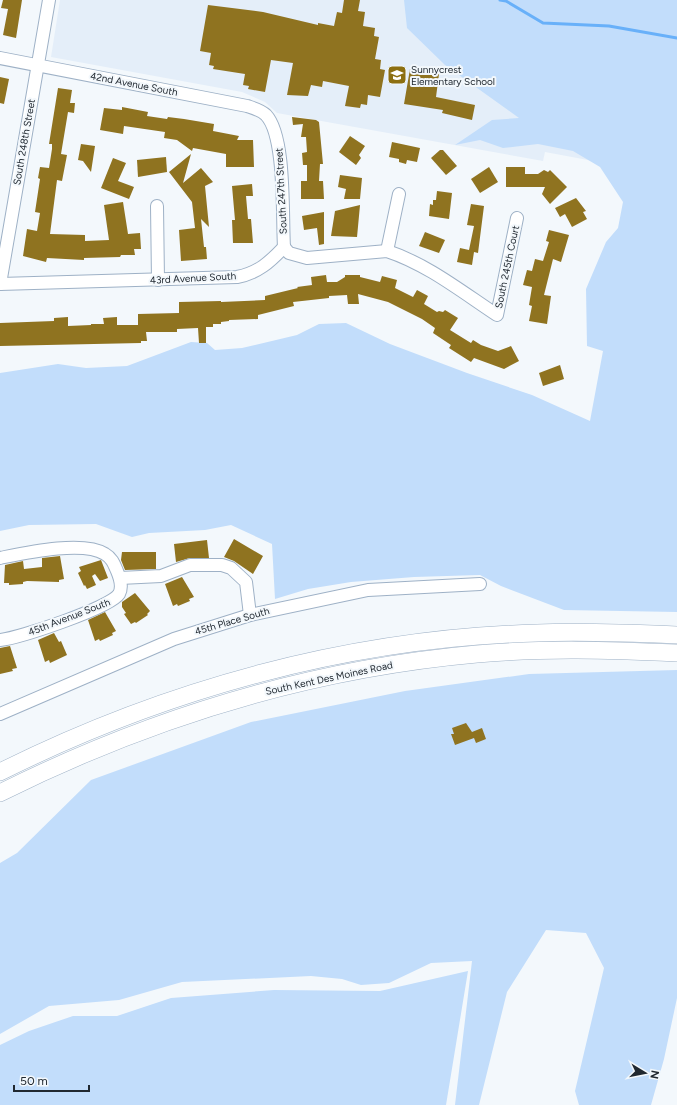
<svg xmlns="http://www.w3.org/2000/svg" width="677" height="1105" font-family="Figtree,sans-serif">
	<rect width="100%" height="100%" fill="#f3f8fc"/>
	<polygon fill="#e4eef9" points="60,0 661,0 620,166 545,152 543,161 277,113 265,102 242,92 51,57"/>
	<g fill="#c2ddfb">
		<polygon points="404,0 677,0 677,612 564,610 501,586 480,575 414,577 351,582 308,589 275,599 272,544 231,525 205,530 149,533 132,537 96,524 29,525 0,531 0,373 58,364 86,368 127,366 191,342 207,343 215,350 242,348 297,335 319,324 346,323 390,344 467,373 532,395 590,421 603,351 587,346 586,289 606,242 618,228 623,202 600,167 573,151 538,144 503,148 480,140 455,145 492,120 519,118 445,65 407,28"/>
		<polygon points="677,670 677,998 664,1059 651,1105 579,1105 575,1091 604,968 586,933 546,930 507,992 479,1105 455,1105 472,961 431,963 389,983 361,985 342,979 311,976 182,982 119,1000 49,1006 0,1034 0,863 17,853 91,780 251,722 405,691 529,674"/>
		<polygon points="468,971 446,1105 0,1105 0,1045 29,1031 73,1016 117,1016 171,998 274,990 380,991"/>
	</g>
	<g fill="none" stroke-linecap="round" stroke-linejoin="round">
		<polyline stroke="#68b0f9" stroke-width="3" points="500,0 506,1 543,23 609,26 677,38"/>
	</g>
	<g fill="#8f7320">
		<polygon points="3,0 22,0 16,38 3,35 8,9 1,8"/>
		<polygon points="344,0 360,0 358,11 365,12 363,26 375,28 374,36 379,37 375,59 381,60 380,69 385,70 380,97 368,95 367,105 361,104 360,108 345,106 349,86 323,81 322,87 311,85 308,96 287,95 293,63 271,60 265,92 248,89 249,86 243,85 245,74 213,69 214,66 209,65 211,53 200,51 208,5 263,12 318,25 318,23 334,26 337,12 342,13"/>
		<polygon points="410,69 439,74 436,97 475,105 472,120 442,113 443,110 404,104"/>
		<polygon points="0,77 9,79 4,104 0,103"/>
		<polygon points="58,88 72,90 70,103 75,103 74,113 68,112 61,154 67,155 62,181 57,180 50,234 85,235 85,241 109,240 104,205 123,202 128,234 140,233 141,249 134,249 135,255 121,255 120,257 84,258 84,260 47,258 46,262 23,256 27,229 37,231 40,213 35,212 40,179 38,178 40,167 49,168 52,149 52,144 49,144"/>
		<polygon points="122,107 148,112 147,116 167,119 168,117 184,119 214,124 213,131 239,136 237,140 253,140 254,167 226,167 226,154 193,148 192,151 177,140 164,138 165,132 124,126 123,134 100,130 104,108 122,110"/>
		<polygon points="292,117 316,120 319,122 323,164 320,164 319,181 323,181 324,199 301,199 301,181 307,181 307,165 303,165 302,153 307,152 306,137 301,137 303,124 293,125"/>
		<polygon points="350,136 365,146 359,155 361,158 356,165 339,152"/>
		<polygon points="392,142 420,148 417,162 407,160 406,164 399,162 399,159 389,157"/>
		<polygon points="81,144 95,146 91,172 83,161 78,160"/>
		<polygon points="440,150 443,150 457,166 446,175 431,158"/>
		<polygon points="191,154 183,183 201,168 213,182 205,186 209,227 201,219 204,247 206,247 207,259 181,261 179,230 195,228 192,202 169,172"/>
		<polygon points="166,157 167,172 138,177 137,160"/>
		<polygon points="113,158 126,163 118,181 134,187 129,199 101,188"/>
		<polygon points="489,167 498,182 480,193 471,179"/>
		<polygon points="506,167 525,167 525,174 538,174 544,170 548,172 550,170 567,187 550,204 542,194 545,187 506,187"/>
		<polygon points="340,175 362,178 360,199 344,199 346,189 338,187"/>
		<polygon points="252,184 253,196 246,196 248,219 251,219 253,243 233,243 232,220 235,220 232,186"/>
		<polygon points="437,191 452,193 449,219 429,216 430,204 433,205 433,200 436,200"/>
		<polygon points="576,198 586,211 583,212 587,219 572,227 565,214 560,217 555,208"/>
		<polygon points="471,204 484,206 478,253 474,252 472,265 457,262 460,248 469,250 474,226 467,225"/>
		<polygon points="360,205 357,237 331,236 335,211"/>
		<polygon points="324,212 324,244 319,245 317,228 304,230 302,216"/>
		<polygon points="549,230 569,235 561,262 553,259 544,295 551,296 547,324 529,321 532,306 529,305 532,287 523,285 527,270 532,271 535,259 543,261 549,242 546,241"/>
		<polygon points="425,232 445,240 439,253 419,246"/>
		<polygon points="326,275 327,282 337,282 345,277 345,275 360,275 360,277 380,282 382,276 397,280 395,288 413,297 417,290 428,296 424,304 437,312 439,311 443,312 445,310 458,318 450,330 471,343 473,340 481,345 498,351 511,346 519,361 504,369 474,358 471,362 449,348 451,345 433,333 435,328 422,319 388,302 358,294 359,304 348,304 347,295 329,296 329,298 293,302 294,306 258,315 258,319 229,320 229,321 221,322 221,324 213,324 213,327 206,327 206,343 199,343 198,328 177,329 177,332 146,332 147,341 141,341 141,343 0,346 0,323 54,321 54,318 68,317 68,326 91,325 91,324 104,324 103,318 117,317 117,325 138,325 138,314 179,313 179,302 221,301 221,302 265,300 265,296 298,288 297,287 312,285 311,277"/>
		<polygon points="560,365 564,379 543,386 539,373"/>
		<polygon points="234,539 263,556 253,574 234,561 224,557"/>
		<polygon points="207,540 209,558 190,558 176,562 174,544"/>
		<polygon points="122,552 156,552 156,569 125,570 121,560"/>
		<polygon points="60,556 64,579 59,580 59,582 27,581 23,582 23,584 9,585 9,583 4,583 5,565 23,561 24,569 42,567 42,558"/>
		<polygon points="101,560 108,578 100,581 95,574 92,576 96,585 87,589 85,585 84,586 78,573 81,571 79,567"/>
		<polygon points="182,577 194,597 189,599 190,601 178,606 177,604 173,606 165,584"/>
		<polygon points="135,593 150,611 147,614 148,615 136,623 135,622 131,624 124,614 126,613 122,607 122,602"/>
		<polygon points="105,612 116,631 112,633 113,635 100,641 99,639 95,641 88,620"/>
		<polygon points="54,633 59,642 61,641 67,655 50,663 49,660 45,662 38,640"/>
		<polygon points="10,646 17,668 12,669 13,671 0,674 0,648"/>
		<polygon points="466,723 472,732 482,728 486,739 476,743 474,738 455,745 451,734 454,734 452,728"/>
	</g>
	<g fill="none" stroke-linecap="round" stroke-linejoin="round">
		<g stroke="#9eb1c6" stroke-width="14">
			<g id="minor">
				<path d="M0,58l247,48c6,2 14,4 19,9 20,21 16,101 18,132"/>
				<polyline points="157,206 158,280"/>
				<path d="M284,247l5,6 18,5 80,-7c40,13 75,41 110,64l20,-97"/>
				<polyline points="387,251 399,194"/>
				<path d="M0,284l237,-7c21,-4 33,-15 47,-30"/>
				<polyline points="0,284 49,0"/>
				<path d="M0,558c25,-5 83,-18 105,-4 7,4 9,10 12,17 3,7 6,16 2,23 -9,14 -100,44 -119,46"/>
				<polyline points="120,578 161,576 190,565 222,565 231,568 246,582 250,615"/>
				<polyline points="0,714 174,639 250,615 368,590 480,584"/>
			</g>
		</g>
		<g stroke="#9eb1c6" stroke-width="18">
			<g id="highway">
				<path d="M0,772c166,-83 350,-134 537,-139 46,-2 93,0 140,2"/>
				<path d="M0,793c150,-75 309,-124 477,-139 66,-6 133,-4 200,-1"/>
			</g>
		</g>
		<use href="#minor" stroke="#fff" stroke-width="12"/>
		<use href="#highway" stroke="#fff" stroke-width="17"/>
	</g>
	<defs>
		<g id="school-square" transform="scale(1)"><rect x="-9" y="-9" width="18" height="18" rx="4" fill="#8c6f11" stroke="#f3f8fc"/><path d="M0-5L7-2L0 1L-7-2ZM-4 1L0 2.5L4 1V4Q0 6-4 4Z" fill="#fff"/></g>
	</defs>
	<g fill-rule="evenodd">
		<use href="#school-square" x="397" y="75"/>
	</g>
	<g text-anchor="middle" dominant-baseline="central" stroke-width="4" stroke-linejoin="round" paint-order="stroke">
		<g font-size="10" fill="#202830" stroke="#f3f8fc" text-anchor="start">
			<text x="411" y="69">Sunnycrest<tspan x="411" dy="12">Elementary School</tspan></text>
		</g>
		<g font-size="10" fill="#202830" stroke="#f3f8fc">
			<text transform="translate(134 84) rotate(11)">42nd Avenue South</text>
			<text transform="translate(24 142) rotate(-80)">South 248th Street</text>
			<text transform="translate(281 191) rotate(-93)">South 247th Street</text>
			<text transform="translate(507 267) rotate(-78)">South 245th Court</text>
			<text transform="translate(193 278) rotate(-3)">43rd Avenue South</text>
			<text transform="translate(69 617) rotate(-21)">45th Avenue South</text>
			<text transform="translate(232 621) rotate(-16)">45th Place South</text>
			<text transform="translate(329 678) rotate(-12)">South Kent Des Moines Road</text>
		</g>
	</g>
	<g transform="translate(645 1073) rotate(100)" stroke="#f3f8fc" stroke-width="3" paint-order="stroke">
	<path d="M0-3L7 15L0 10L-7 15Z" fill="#202830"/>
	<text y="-6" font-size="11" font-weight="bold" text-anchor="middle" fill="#202830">N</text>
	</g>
	<path d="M14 1085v6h75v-6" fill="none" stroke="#202830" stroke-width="2"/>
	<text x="20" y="1085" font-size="12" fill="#202830" stroke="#f3f8fc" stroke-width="3" paint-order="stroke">50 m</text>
</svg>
